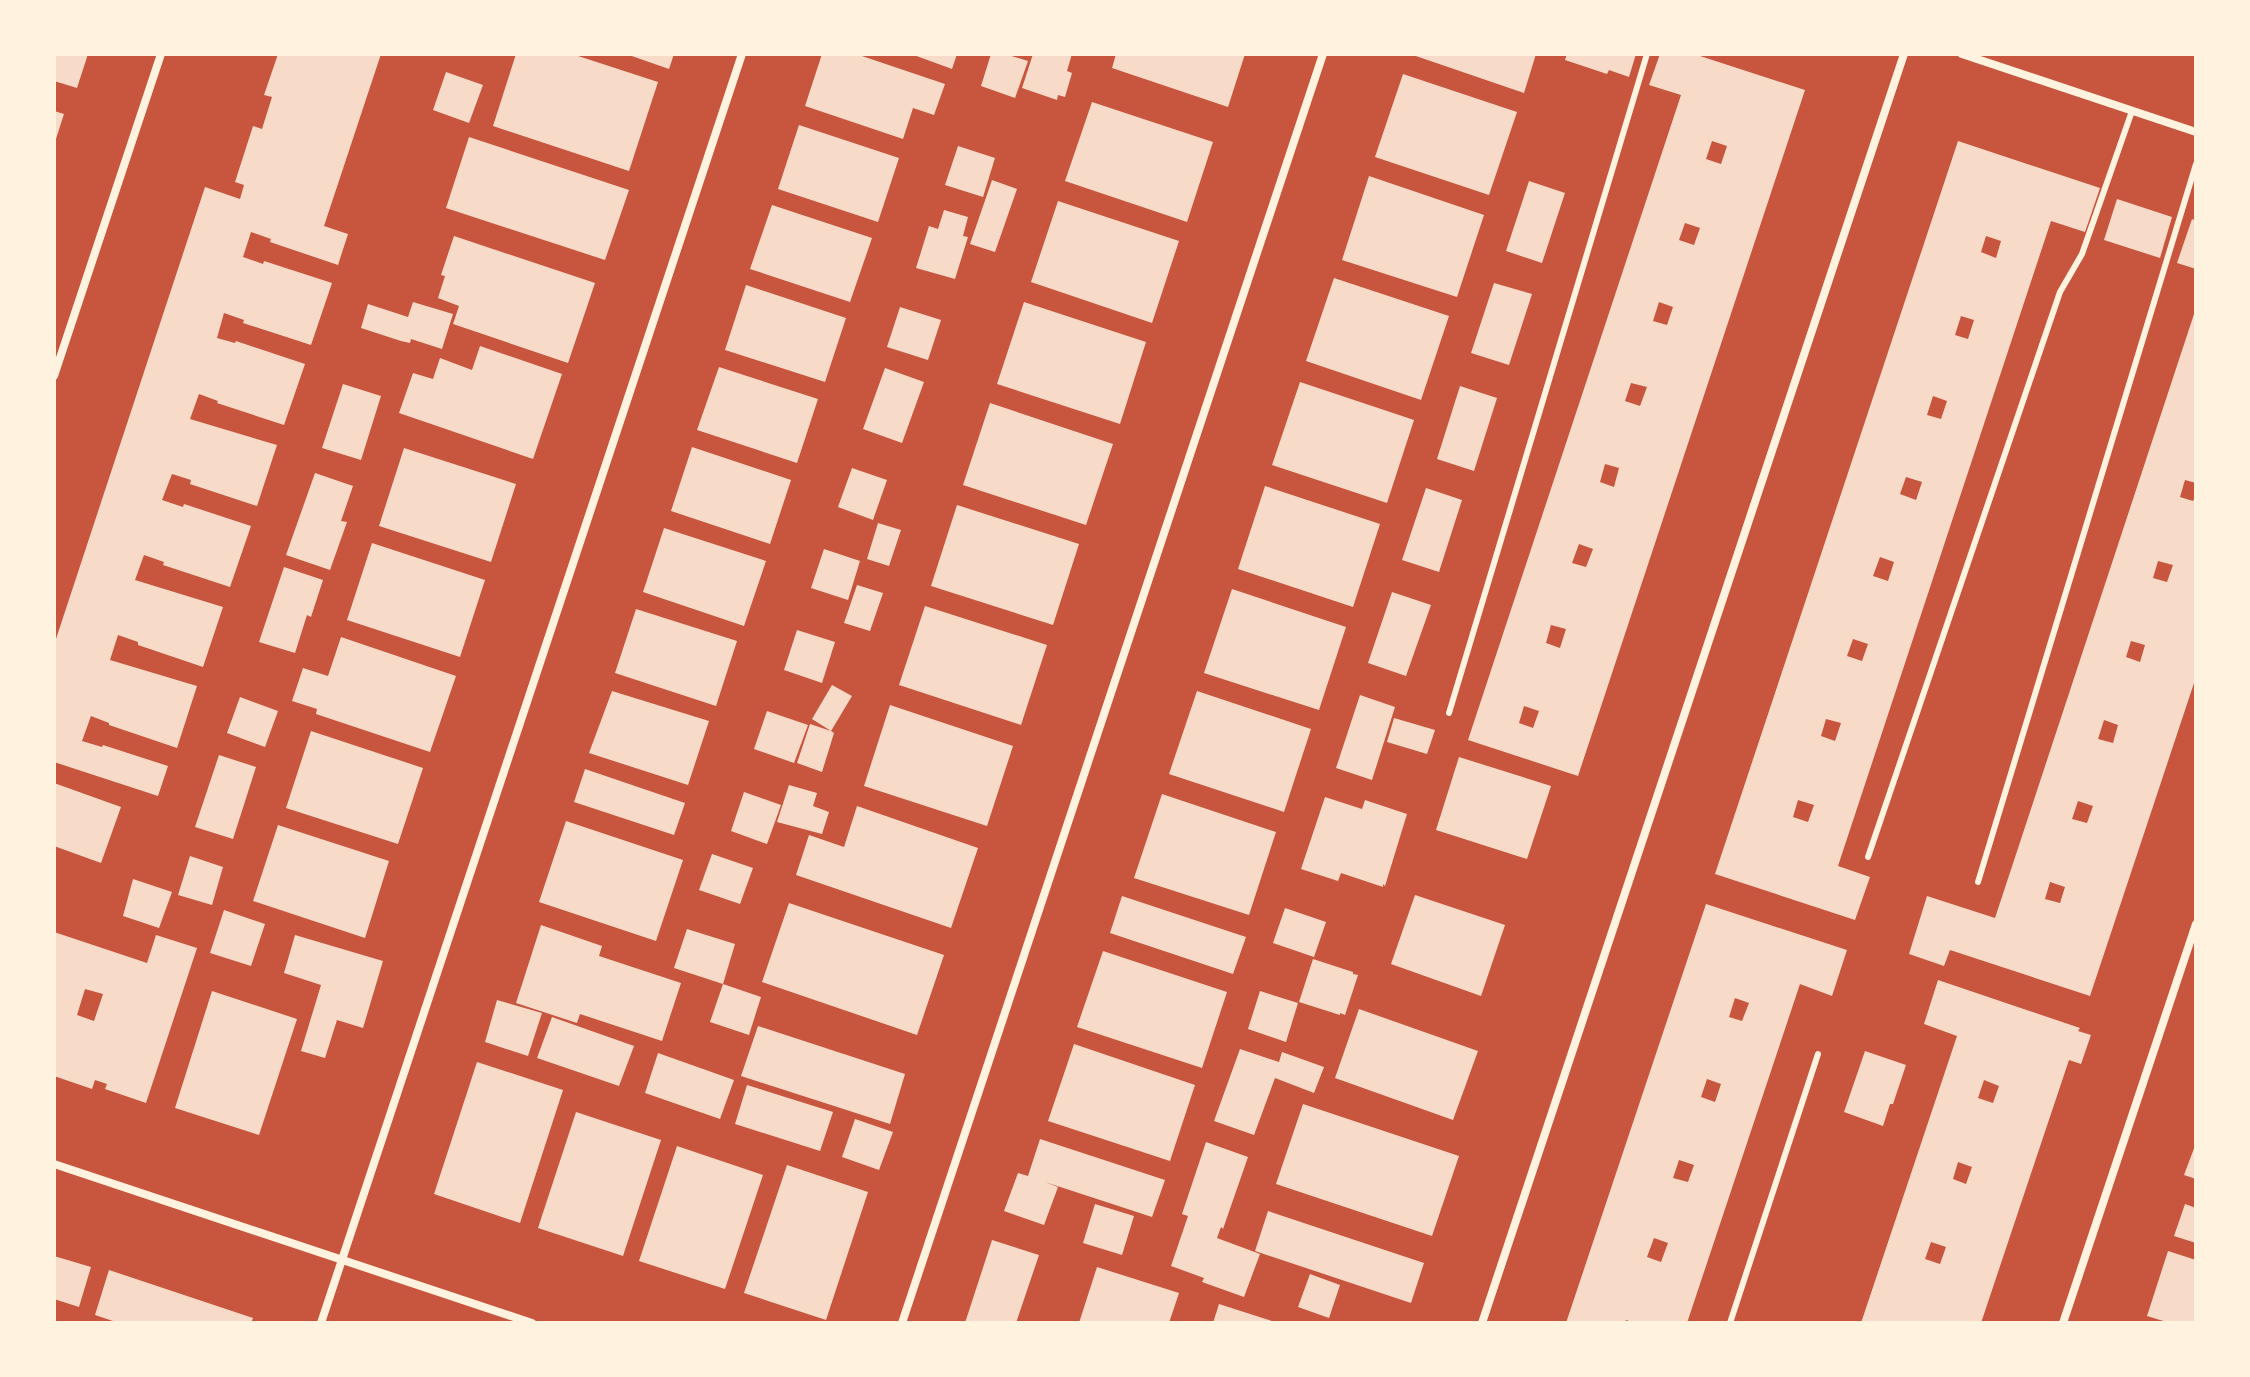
<svg xmlns="http://www.w3.org/2000/svg" width="2250" height="1377" font-family="'Space Grotesk',sans-serif">
	<rect width="100%" height="100%" fill="#c8553d"/>
	<g fill="#f7dbc8" fill-rule="evenodd">
		<polygon points="54,54 88,54 77,88 54,81"/>
		<polygon points="278,54 381,54 324,226 348,234 338,265 270,242 271,239 251,232 243,257 263,264 264,261 332,283 311,345 243,323 244,320 224,313 217,338 235,343 236,341 305,364 284,425 217,403 218,401 199,394 190,419 277,445 257,506 190,484 191,480 172,474 162,500 183,507 184,504 251,526 230,587 163,565 164,562 144,555 135,580 223,607 203,667 138,645 138,642 118,635 110,660 197,686 177,748 109,725 109,723 91,716 82,741 102,747 103,745 168,766 158,796 54,762 54,645 205,187 240,199 244,185 235,182 253,126 262,129 272,97 264,95"/>
		<polygon points="516,54 572,54 658,82 629,171 493,126"/>
		<polygon points="626,54 674,54 669,69"/>
		<polygon points="822,54 856,54 945,84 934,115 913,108 903,139 805,106"/>
		<polygon points="911,54 957,54 952,69"/>
		<polygon points="991,54 1005,54 1028,61 1015,98 981,86"/>
		<polygon points="1033,54 1072,54 1067,71 1072,73 1065,97 1058,95 1057,100 1022,88"/>
		<polygon points="1116,54 1245,54 1228,107 1112,68"/>
		<polygon points="1410,54 1536,54 1524,93"/>
		<polygon points="1567,54 1636,54 1629,77 1609,70 1607,74 1565,60"/>
		<path d="M1660,54h34l111,36 -227,686 -110,-36 213,-645 -32,-10zM1712,141l15,5 -6,18 -15,-5zM1685,223l15,5 -6,17 -15,-5zM1659,302l14,5 -6,18 -14,-4zM1631,383l16,4 -7,19 -15,-5zM1605,464l14,4 -5,19 -14,-5zM1579,544l14,5 -7,18 -14,-4zM1551,625l15,4 -6,19 -14,-5zM1524,706l15,5 -6,17 -14,-5z"/>
		<polygon points="446,72 483,85 469,123 433,110"/>
		<polygon points="1403,74 1517,112 1489,195 1375,157"/>
		<polygon points="1092,102 1213,142 1187,222 1065,181"/>
		<polygon points="54,111 64,114 55,142 54,142"/>
		<polygon points="799,125 899,158 878,222 778,189"/>
		<polygon points="469,137 629,190 605,260 446,208"/>
		<path d="M1958,141l142,47 -15,44 -34,-11 -213,645 32,11 -15,43 -140,-46zM1986,236l15,5 -5,17 -15,-6zM1961,316l13,4 -6,19 -13,-4zM1933,396l14,5 -6,18 -14,-4zM1906,477l16,5 -6,18 -16,-6zM1880,557l14,5 -6,19 -15,-5zM1853,639l15,5 -6,17 -15,-5zM1826,719l15,4 -6,18 -14,-5zM1798,800l16,5 -6,17 -15,-5z"/>
		<polygon points="958,146 995,158 983,197 945,185"/>
		<polygon points="1369,176 1484,215 1457,297 1342,260"/>
		<polygon points="992,180 1017,189 995,252 970,244"/>
		<polygon points="1529,181 1565,193 1542,263 1506,251"/>
		<polygon points="2117,199 2172,217 2160,258 2104,240"/>
		<polygon points="1058,201 1179,241 1152,323 1031,282"/>
		<polygon points="772,205 872,238 850,302 750,269"/>
		<polygon points="944,210 968,217 963,236 968,237 955,279 916,268 929,226 938,229"/>
		<polygon points="2192,219 2196,221 2196,269 2177,263"/>
		<polygon points="454,236 595,283 568,363 453,324 459,306 438,298 445,276 441,275"/>
		<polygon points="1334,278 1449,316 1421,400 1306,361"/>
		<polygon points="1494,283 1532,294 1509,365 1471,353"/>
		<polygon points="746,285 846,318 825,382 725,350"/>
		<polygon points="413,302 453,314 442,349 411,339 410,343 401,341 361,328 368,304 408,317"/>
		<polygon points="1024,302 1146,342 1120,424 997,384"/>
		<polygon points="900,307 941,320 928,360 887,347"/>
		<path d="M2195,311l1,172 -11,-3 -5,17 13,4 3,-6v182l-106,319 -140,-46 -6,16 -35,-12 18,-58 68,22zM2158,561l15,4 -6,17 -14,-4zM2131,641l14,4 -5,17 -14,-5zM2104,720l14,5 -5,18 -15,-4zM2078,801l15,5 -6,17 -15,-4zM2050,882l15,5 -5,16 -15,-4z"/>
		<polygon points="480,346 562,374 533,459 399,413 413,373 433,379 440,358 472,370"/>
		<polygon points="719,367 818,399 797,463 697,430"/>
		<polygon points="885,368 924,382 902,443 863,429"/>
		<polygon points="1300,382 1414,420 1387,503 1272,465"/>
		<polygon points="343,384 381,396 361,460 322,448"/>
		<polygon points="1460,386 1497,398 1474,471 1437,459"/>
		<polygon points="990,403 1113,444 1086,525 963,485"/>
		<polygon points="692,447 791,480 770,544 671,511"/>
		<polygon points="404,448 516,484 491,562 379,526"/>
		<polygon points="852,468 887,480 873,520 838,507"/>
		<polygon points="315,473 353,486 341,521 347,522 330,570 286,555"/>
		<polygon points="1265,486 1380,524 1353,607 1238,569"/>
		<polygon points="1426,488 1462,500 1439,572 1402,560"/>
		<polygon points="957,505 1079,544 1053,625 931,586"/>
		<polygon points="878,523 901,530 889,566 867,559"/>
		<polygon points="664,528 766,561 744,626 643,592"/>
		<polygon points="372,543 485,580 460,657 347,620"/>
		<polygon points="824,549 860,561 848,600 811,588"/>
		<polygon points="284,567 323,580 311,617 307,615 295,653 259,642"/>
		<polygon points="857,585 883,593 870,631 844,623"/>
		<polygon points="1232,589 1346,627 1319,710 1204,673"/>
		<polygon points="1392,592 1431,605 1406,676 1368,663"/>
		<polygon points="925,606 1047,645 1021,725 899,685"/>
		<polygon points="636,609 737,641 716,706 615,673"/>
		<polygon points="797,630 835,642 822,683 784,670"/>
		<polygon points="341,637 456,676 430,752 316,714 317,709 292,701 303,668 328,676"/>
		<polygon points="832,685 852,696 831,731 834,733 822,772 797,763 810,724 831,731 812,719"/>
		<polygon points="612,691 709,721 688,785 589,753"/>
		<polygon points="1197,691 1311,729 1284,812 1169,774"/>
		<polygon points="1360,695 1395,707 1372,780 1336,768"/>
		<polygon points="240,697 278,711 265,747 227,733"/>
		<polygon points="890,705 1013,746 987,826 864,786"/>
		<polygon points="767,711 808,725 794,763 754,749"/>
		<polygon points="1394,718 1435,730 1427,754 1387,742"/>
		<polygon points="311,731 423,768 398,844 286,808"/>
		<polygon points="219,755 256,767 233,839 195,827"/>
		<polygon points="1459,757 1551,786 1527,859 1436,830"/>
		<polygon points="585,769 685,803 674,835 574,802"/>
		<polygon points="54,783 121,807 101,863 54,846"/>
		<polygon points="789,785 817,793 813,806 829,812 822,834 777,822"/>
		<polygon points="744,792 781,805 767,844 731,831"/>
		<polygon points="1162,794 1276,832 1249,915 1134,878"/>
		<polygon points="1325,797 1362,809 1365,800 1407,814 1385,886 1383,884 1383,887 1341,873 1338,881 1301,869"/>
		<polygon points="857,806 978,848 951,928 796,875 809,835 844,847"/>
		<polygon points="566,821 683,860 656,941 539,902"/>
		<polygon points="278,825 389,861 365,938 253,901"/>
		<polygon points="712,854 753,868 740,904 699,890"/>
		<polygon points="190,856 223,867 212,905 178,895"/>
		<polygon points="133,879 172,892 159,928 123,916"/>
		<polygon points="1415,895 1505,925 1481,996 1391,964"/>
		<polygon points="1122,896 1246,937 1233,974 1110,933"/>
		<polygon points="789,903 944,955 917,1035 762,982"/>
		<path d="M1706,904l141,46 -15,46 -32,-12 -113,339h-52l-9,-3 -1,3h-59zM1735,998l14,5 -7,18 -13,-4zM1707,1079l14,5 -6,18 -14,-5zM1679,1160l15,5 -6,17 -15,-4zM1654,1238l14,5 -7,19 -14,-5z"/>
		<polygon points="1285,908 1326,922 1314,957 1273,943"/>
		<polygon points="224,910 265,924 251,966 210,953"/>
		<polygon points="541,925 602,946 599,956 681,983 662,1041 580,1014 577,1023 516,1003"/>
		<polygon points="687,929 735,944 723,984 674,968"/>
		<path d="M54,932l93,31 9,-28 41,13 -51,155 -41,-14 2,-5 -12,-4 -3,9 -38,-13zM85,989l18,5 -9,27 -17,-6z"/>
		<polygon points="295,935 383,961 363,1028 337,1020 325,1058 301,1051 321,985 284,973"/>
		<polygon points="1103,951 1227,992 1202,1068 1077,1027"/>
		<polygon points="1313,959 1353,972 1353,974 1358,975 1345,1015 1340,1013 1340,1015 1299,1002"/>
		<path d="M1938,980l142,48 -2,3 13,4 -10,29 -12,-4 -88,263h-70l-5,-2 -1,2h-44l96,-287 -33,-12zM1984,1080l15,6 -6,17 -15,-5zM1958,1162l14,5 -6,17 -13,-5zM1931,1242l15,5 -6,17 -15,-5z"/>
		<polygon points="723,984 761,997 749,1035 710,1022"/>
		<polygon points="212,991 297,1019 259,1135 175,1108"/>
		<polygon points="1260,991 1298,1003 1286,1042 1248,1029"/>
		<polygon points="497,1000 542,1013 528,1056 485,1042"/>
		<polygon points="1359,1009 1478,1051 1453,1120 1335,1078"/>
		<polygon points="552,1017 634,1046 619,1086 537,1058"/>
		<polygon points="758,1026 905,1074 890,1124 741,1076"/>
		<polygon points="1074,1044 1195,1085 1170,1161 1048,1121"/>
		<polygon points="1240,1049 1279,1062 1282,1052 1324,1067 1314,1093 1275,1078 1254,1135 1214,1121"/>
		<polygon points="1865,1051 1906,1065 1893,1104 1890,1104 1883,1126 1844,1112"/>
		<polygon points="658,1053 734,1080 720,1119 645,1093"/>
		<polygon points="477,1062 563,1090 520,1223 434,1194"/>
		<polygon points="747,1085 833,1112 820,1151 735,1124"/>
		<polygon points="1303,1104 1459,1156 1432,1236 1276,1184"/>
		<polygon points="576,1112 661,1140 623,1256 538,1228"/>
		<polygon points="855,1119 893,1132 879,1170 842,1157"/>
		<polygon points="1040,1139 1165,1180 1152,1217 1045,1182 1058,1187 1044,1225 1004,1211 1018,1173 1028,1176"/>
		<polygon points="1206,1142 1248,1157 1223,1229 1221,1227 1217,1238 1260,1254 1244,1297 1202,1282 1204,1278 1171,1266 1188,1216 1182,1214"/>
		<polygon points="2196,1143 2196,1179 2184,1175"/>
		<polygon points="677,1146 763,1175 725,1289 639,1261"/>
		<polygon points="787,1165 868,1192 826,1320 744,1293"/>
		<polygon points="1095,1204 1134,1216 1122,1255 1083,1243"/>
		<polygon points="2185,1204 2196,1208 2196,1243 2174,1236"/>
		<polygon points="1268,1211 1424,1263 1411,1303 1255,1251"/>
		<polygon points="992,1240 1039,1255 1016,1323 965,1323"/>
		<polygon points="2168,1251 2196,1260 2196,1323 2170,1323 2147,1316"/>
		<polygon points="54,1256 91,1267 79,1307 54,1299"/>
		<polygon points="1097,1267 1179,1293 1169,1323 1079,1323"/>
		<polygon points="109,1270 253,1318 251,1323 119,1323 95,1315"/>
		<polygon points="1310,1274 1340,1285 1329,1318 1298,1307"/>
		<polygon points="1219,1304 1275,1322 1275,1323 1213,1323"/>
	</g>
	<g fill="none" stroke-linecap="round" stroke-linejoin="round">
		<g stroke="#fff3e0" stroke-width="6">
			<polyline points="1449,713 1647,54"/>
			<polyline points="1868,857 2060,292 2082,254 2132,111"/>
			<polyline points="1978,882 2196,164"/>
			<polyline points="1730,1323 1818,1054"/>
		</g>
		<g stroke="#fff3e0" stroke-width="8">
			<polyline points="1962,54 2196,132"/>
			<polyline points="54,376 161,54"/>
			<polyline points="54,1164 532,1323"/>
			<polyline points="321,1323 742,54"/>
			<polyline points="902,1323 1323,54"/>
			<polyline points="1482,1323 1904,54"/>
			<polyline points="2063,1323 2196,924"/>
		</g>
	</g>
	<rect width="2250" height="1377" fill="none" stroke="#fff3e0" stroke-width="112"/>
</svg>
